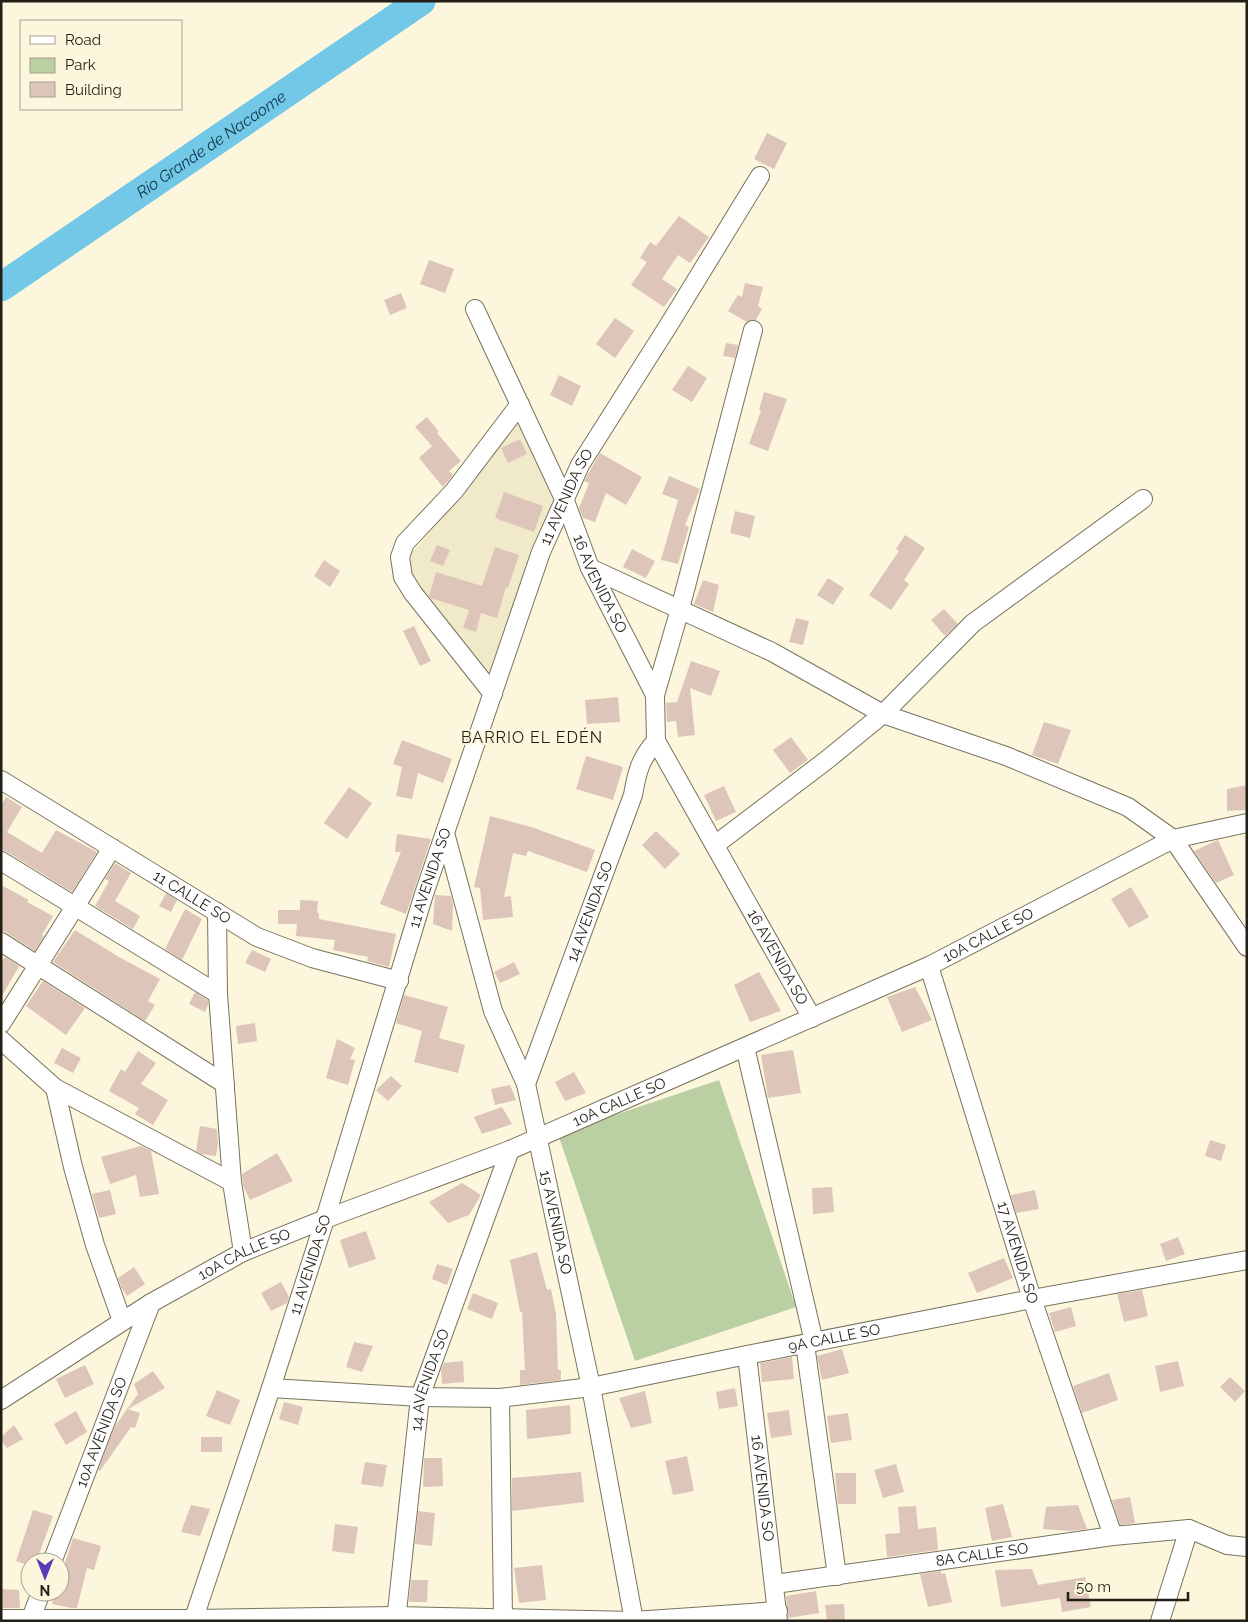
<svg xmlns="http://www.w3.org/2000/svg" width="1248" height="1622" font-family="Raleway,sans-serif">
	<rect width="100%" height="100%" fill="#fcf6dd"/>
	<polygon fill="#f1eaca" points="518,419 553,500 490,677 415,586 406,569 407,557 420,544"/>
	<polygon fill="#bacfa2" points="719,1080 796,1307 635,1361 558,1134"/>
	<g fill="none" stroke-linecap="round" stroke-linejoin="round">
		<path stroke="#73c8e7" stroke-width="29" id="s1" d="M1,287l420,-286"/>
	</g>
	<g fill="#dec5b9">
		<polygon points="767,133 787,143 774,169 754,159"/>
		<polygon points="679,216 709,237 690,263 678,255 662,279 677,289 664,307 631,285 647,262 640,258 650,242 656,246"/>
		<polygon points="429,260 454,269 445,293 420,284"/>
		<polygon points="745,283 763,287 758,306 762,309 756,320 751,320 747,322 728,311 738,295 742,297"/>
		<polygon points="401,293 407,308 390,315 384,300"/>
		<polygon points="615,318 634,331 615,358 596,344"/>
		<polygon points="726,343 738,345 735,358 723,356"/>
		<polygon points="688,366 707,378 692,402 672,390"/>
		<polygon points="559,375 581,386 572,406 550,395"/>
		<polygon points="764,392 787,399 768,451 749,444 761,411 759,410"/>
		<polygon points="427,417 439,432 437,433 461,461 449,471 453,475 443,487 419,458 432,446 415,427"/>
		<polygon points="520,439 527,454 508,463 501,448"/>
		<polygon points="600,453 642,477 626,505 606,493 595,522 583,518 579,508 589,483 584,481"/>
		<polygon points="669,476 700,489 685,525 689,527 678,564 661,560 678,500 662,494"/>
		<polygon points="504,492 543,506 534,532 495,518"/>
		<polygon points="735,511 755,516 750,538 730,533"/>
		<polygon points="905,535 925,548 904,580 909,584 891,610 869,595 899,551 896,549"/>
		<polygon points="437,545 450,550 443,566 430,561"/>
		<polygon points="495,547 519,555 508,588 506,587 497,618 481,613 476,632 463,628 469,610 430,598 429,596 436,572 482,586"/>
		<polygon points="632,549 655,561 646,578 623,567"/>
		<polygon points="324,560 340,571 330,587 314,576"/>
		<polygon points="828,578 844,588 833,605 817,595"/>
		<polygon points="703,580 719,585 713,612 694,604"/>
		<polygon points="944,609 958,624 945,636 931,620"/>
		<polygon points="796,618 809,621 803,645 789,642"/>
		<polygon points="414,626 431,661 420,666 403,631"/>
		<polygon points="691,661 720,671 711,696 690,688 695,735 678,737 676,721 667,722 666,703 677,702"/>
		<polygon points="618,697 620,722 587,724 585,700"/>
		<polygon points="1044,722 1071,730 1058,764 1032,755"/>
		<polygon points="791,737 808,760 790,773 773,750"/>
		<polygon points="402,740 452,759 443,783 418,773 412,799 396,796 402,767 393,764"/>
		<polygon points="586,756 623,767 613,800 576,789"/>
		<polygon points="1247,785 1247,810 1227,811 1227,789"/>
		<polygon points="724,786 736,812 716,821 704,795"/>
		<polygon points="349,787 372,803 347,839 324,823"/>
		<polygon points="6,797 22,807 7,832 42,853 56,830 97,852 72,892 7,852 1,850 1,805"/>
		<polygon points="490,816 531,827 595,850 587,872 528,851 526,856 513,853 504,897 511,896 513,917 483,920 480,888 474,887"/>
		<polygon points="656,831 680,854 665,869 642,845"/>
		<polygon points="397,834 431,839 406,914 380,904 401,852 395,852"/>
		<polygon points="1218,840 1234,875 1216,883 1194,851"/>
		<polygon points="115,863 131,873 115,901 140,916 133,929 95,906 109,881 105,879"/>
		<polygon points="1,885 29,900 27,902 53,916 42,935 44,936 35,951 7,933 1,931"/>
		<polygon points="1131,887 1149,917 1129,928 1111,899"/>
		<polygon points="166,893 177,900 171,912 159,906"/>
		<polygon points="435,895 451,896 453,905 452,931 433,924"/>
		<polygon points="300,900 318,901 317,913 319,913 319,919 396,934 389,967 367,961 368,957 333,950 335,940 296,936 297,924 278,924 278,910 300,910"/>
		<polygon points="185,909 202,919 182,960 165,949"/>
		<polygon points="75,930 119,957 160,979 148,1001 155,1005 145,1021 53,962"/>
		<polygon points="252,950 271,959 265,972 245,963"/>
		<polygon points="5,957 19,966 1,998 1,963"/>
		<polygon points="514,962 520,974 500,983 494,972"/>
		<polygon points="759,972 781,1011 750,1022 734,985"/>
		<polygon points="43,981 85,1008 66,1035 26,1006"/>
		<polygon points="915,987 932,1020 902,1032 887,997"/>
		<polygon points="195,992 208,1000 208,1005 205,1012 189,1004"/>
		<polygon points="404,995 448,1007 439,1038 465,1045 458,1073 414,1062 422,1031 396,1023"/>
		<polygon points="255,1023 257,1041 238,1044 236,1026"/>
		<polygon points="337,1039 355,1048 350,1059 355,1060 348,1085 326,1078"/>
		<polygon points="62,1048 81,1058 73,1073 54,1063"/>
		<polygon points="793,1050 801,1093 768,1098 761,1055"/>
		<polygon points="138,1051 156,1063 141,1084 168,1100 153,1125 135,1114 139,1108 109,1091 121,1069 125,1072"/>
		<polygon points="574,1072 586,1093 565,1101 555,1082"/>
		<polygon points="391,1076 402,1086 388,1101 376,1090"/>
		<polygon points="510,1085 516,1100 495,1105 491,1089"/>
		<polygon points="502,1107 512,1124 482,1134 474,1117"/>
		<polygon points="200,1126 217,1129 218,1144 216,1156 201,1154 196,1151"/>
		<polygon points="1210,1140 1226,1145 1221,1161 1205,1156"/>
		<polygon points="141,1146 151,1151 159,1194 140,1197 136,1175 110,1184 101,1157"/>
		<polygon points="277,1153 293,1181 250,1200 243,1186 242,1174"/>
		<polygon points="462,1183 481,1195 469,1215 448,1223 429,1202"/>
		<polygon points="832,1187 834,1212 813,1214 812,1188"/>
		<polygon points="110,1190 116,1214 99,1218 92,1194"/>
		<polygon points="1035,1190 1039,1209 1016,1213 1011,1195"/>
		<polygon points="366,1231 376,1259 349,1268 340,1240"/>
		<polygon points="1178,1237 1185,1254 1166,1261 1160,1244"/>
		<polygon points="537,1252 547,1290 551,1289 556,1314 558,1370 561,1370 561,1380 520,1385 520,1370 525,1370 522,1312 520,1312 510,1260"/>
		<polygon points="1004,1258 1013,1278 977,1293 968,1273"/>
		<polygon points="437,1264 453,1269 447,1285 432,1279"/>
		<polygon points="134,1267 145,1284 127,1296 121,1287 118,1278"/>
		<polygon points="281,1282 289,1297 287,1303 271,1311 261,1293"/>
		<polygon points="1142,1290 1148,1316 1124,1322 1117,1294"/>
		<polygon points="473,1293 498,1303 492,1319 467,1309"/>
		<polygon points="1071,1307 1076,1326 1055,1332 1049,1313"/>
		<polygon points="354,1342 373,1346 362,1372 346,1367"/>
		<polygon points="842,1349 849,1373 822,1380 817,1356"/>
		<polygon points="792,1357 794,1379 762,1382 760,1363"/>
		<polygon points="463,1361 464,1382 442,1384 441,1371 444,1363"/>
		<polygon points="1178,1361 1184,1386 1160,1392 1155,1366"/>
		<polygon points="85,1365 94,1384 65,1398 56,1379"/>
		<polygon points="153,1371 165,1388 128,1409 140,1413 135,1428 131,1427 100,1471 98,1470 115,1426 138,1394 134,1384"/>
		<polygon points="1109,1373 1118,1400 1082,1413 1073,1386"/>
		<polygon points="1230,1377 1245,1391 1235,1402 1220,1387"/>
		<polygon points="735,1388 738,1406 719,1409 716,1392"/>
		<polygon points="217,1390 240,1400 230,1425 206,1416"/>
		<polygon points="645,1391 652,1423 631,1428 619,1398"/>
		<polygon points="284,1402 303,1407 298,1425 279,1419"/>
		<polygon points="570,1405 571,1434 527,1439 526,1410"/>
		<polygon points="789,1410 792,1435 771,1438 767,1413"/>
		<polygon points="76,1411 87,1432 66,1445 54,1424"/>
		<polygon points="848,1413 852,1440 831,1443 827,1416"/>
		<polygon points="14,1425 23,1439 7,1448 1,1440 1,1437"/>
		<rect x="201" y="1437" width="21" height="15"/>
		<polygon points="687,1456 694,1491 673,1495 665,1461"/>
		<polygon points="424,1458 442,1458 443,1486 423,1487"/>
		<polygon points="365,1462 387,1465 383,1487 361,1484"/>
		<polygon points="896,1464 904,1492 883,1498 874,1470"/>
		<polygon points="581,1472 584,1502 512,1511 512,1478"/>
		<polygon points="835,1473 856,1473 856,1504 838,1504"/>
		<polygon points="1130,1497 1135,1523 1120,1525 1112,1500"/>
		<polygon points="1003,1504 1012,1537 992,1541 985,1508"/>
		<polygon points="191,1505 210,1509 200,1536 181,1532"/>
		<polygon points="1078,1505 1087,1529 1070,1531 1043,1529 1046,1507"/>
		<polygon points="916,1506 918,1529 936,1527 938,1550 887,1557 885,1534 900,1533 898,1507"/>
		<polygon points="33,1510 53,1516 36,1562 30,1562 30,1566 16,1561"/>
		<polygon points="418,1511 435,1513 432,1546 415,1544"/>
		<polygon points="335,1524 358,1527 354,1554 332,1551"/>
		<polygon points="73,1538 101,1546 94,1570 87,1568 77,1608 71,1608 52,1604 55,1592 60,1592 60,1578"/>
		<polygon points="542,1565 546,1600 519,1603 514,1568"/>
		<polygon points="1032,1569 1038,1585 1085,1577 1091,1607 1062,1612 1060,1598 1001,1607 995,1570"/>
		<polygon points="941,1571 941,1574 945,1573 952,1602 928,1607 920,1574"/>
		<polygon points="411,1580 428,1580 427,1602 409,1602"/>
		<polygon points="1,1589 19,1590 20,1608 1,1608"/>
		<polygon points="816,1591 819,1613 788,1618 786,1596"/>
		<polygon points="844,1604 845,1621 827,1621 825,1605"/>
	</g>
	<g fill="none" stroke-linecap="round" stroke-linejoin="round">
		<g stroke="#78735d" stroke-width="20">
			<g id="minor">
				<path id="s2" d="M475,309l90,192 25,67 65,127"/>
				<path id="s3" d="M753,330l-73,279 -25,86 1,46 156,277"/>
				<polyline points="590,568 772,652 883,714 1006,756 1128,807 1173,839 1247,947"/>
				<polyline points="493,694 413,593 403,577 400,557 405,543 454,491 520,404"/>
				<path id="s4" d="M1,780l256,157 55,21 87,23"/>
				<path id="s5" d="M445,833l48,178 33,73 65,303 43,234"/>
				<polyline points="715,845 828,759 883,714 973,623 1143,499"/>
				<polyline points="1,861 218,994"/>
				<polyline points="217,912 218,994 232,1182 243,1252"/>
				<polyline points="1,942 225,1084"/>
				<path id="s6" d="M929,966l103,333 81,237"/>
				<polyline points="1,1024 112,848"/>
				<polyline points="1,1040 55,1088 232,1182"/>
				<polyline points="745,1047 814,1342"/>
				<path id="s7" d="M526,1084l107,-289c4,-23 7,-36 23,-54"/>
				<polyline points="55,1088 73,1167 95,1245 122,1321"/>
				<polyline points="805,1344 837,1576"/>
				<path id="s8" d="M747,1355l31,266"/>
				<path id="s9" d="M271,1388l149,9 80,1 91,-11 156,-32 285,-56 215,-39"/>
				<polyline points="500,1398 503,1618"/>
				<path id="s10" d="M1,1400l150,-97 92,-51 82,-33 185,-69 419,-184 244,-127 74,-16"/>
				<path id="s11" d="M52,1562l99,-259"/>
				<path id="s12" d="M775,1584l338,-48 76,-7 38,16 20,2"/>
				<polyline points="1,1619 194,1619 396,1616 634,1621 778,1611"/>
				<polyline points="30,1621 41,1592"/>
				<path id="s13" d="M193,1621l78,-233 54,-169 99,-325 117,-342 39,-87 90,-142 90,-147"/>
				<path id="s14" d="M396,1621l24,-224 90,-247"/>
				<polyline points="1160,1621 1189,1529"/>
			</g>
		</g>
		<use href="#minor" stroke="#fff" stroke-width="18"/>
	</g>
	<g text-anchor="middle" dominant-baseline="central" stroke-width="4" stroke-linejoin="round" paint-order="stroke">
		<g font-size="15" fill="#211f16" stroke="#fcf6dd">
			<text stroke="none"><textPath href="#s13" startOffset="1185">11 AVENIDA SO</textPath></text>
			<text stroke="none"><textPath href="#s2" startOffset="302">16 AVENIDA SO</textPath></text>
			<text stroke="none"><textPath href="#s13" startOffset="780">11 AVENIDA SO</textPath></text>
			<text stroke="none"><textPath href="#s4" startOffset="224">11 CALLE SO</textPath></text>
			<text stroke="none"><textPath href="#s7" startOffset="184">14 AVENIDA SO</textPath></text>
			<text stroke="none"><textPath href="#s10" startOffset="1094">10A CALLE SO</textPath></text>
			<text stroke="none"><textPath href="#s3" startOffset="672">16 AVENIDA SO</textPath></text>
			<text stroke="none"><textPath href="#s10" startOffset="689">10A CALLE SO</textPath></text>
			<text stroke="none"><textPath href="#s5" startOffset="406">15 AVENIDA SO</textPath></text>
			<text stroke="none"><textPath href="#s6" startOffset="300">17 AVENIDA SO</textPath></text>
			<text stroke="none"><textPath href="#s10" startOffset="284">10A CALLE SO</textPath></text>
			<text stroke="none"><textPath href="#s13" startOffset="375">11 AVENIDA SO</textPath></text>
			<text stroke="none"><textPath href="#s9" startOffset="569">9A CALLE SO</textPath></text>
			<text stroke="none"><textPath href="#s14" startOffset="244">14 AVENIDA SO</textPath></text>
			<text stroke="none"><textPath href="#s11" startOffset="139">10A AVENIDA SO</textPath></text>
			<text stroke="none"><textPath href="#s8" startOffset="134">16 AVENIDA SO</textPath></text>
			<text stroke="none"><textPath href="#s12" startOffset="209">8A CALLE SO</textPath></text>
		</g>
		<g font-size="16" font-style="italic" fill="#103745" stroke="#fcf6dd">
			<text stroke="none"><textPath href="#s1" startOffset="254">Río Grande de Nacaome</textPath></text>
		</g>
		<g font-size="16" letter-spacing="1" fill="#211f16" stroke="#fcf6dd">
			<text x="532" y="737">BARRIO EL EDÉN</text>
		</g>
	</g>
	<rect width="1248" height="1622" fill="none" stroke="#211f16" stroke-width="5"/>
	<rect x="20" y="20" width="162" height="90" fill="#fcf6dd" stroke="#a4a08d"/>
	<rect x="30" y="36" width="25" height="8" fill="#ffffff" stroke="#a4a08d"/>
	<text x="65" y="45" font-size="15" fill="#211f16">Road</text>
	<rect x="30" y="58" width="25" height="15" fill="#bacfa2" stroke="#a4a08d"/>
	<text x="65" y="70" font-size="15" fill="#211f16">Park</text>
	<rect x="30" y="82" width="25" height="15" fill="#dec5b9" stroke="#a4a08d"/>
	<text x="65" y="95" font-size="15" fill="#211f16">Building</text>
	<g transform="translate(45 1577) rotate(180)"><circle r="24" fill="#fcf6dd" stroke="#a4a08d"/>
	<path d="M0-4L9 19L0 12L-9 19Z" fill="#553db5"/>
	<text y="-8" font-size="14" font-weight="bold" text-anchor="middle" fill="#211f16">N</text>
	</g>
	<path d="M1068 1592v8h120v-8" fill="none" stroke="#211f16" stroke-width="2.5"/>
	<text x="1076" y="1592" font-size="15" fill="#211f16" stroke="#fcf6dd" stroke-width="4" paint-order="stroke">50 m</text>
</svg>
